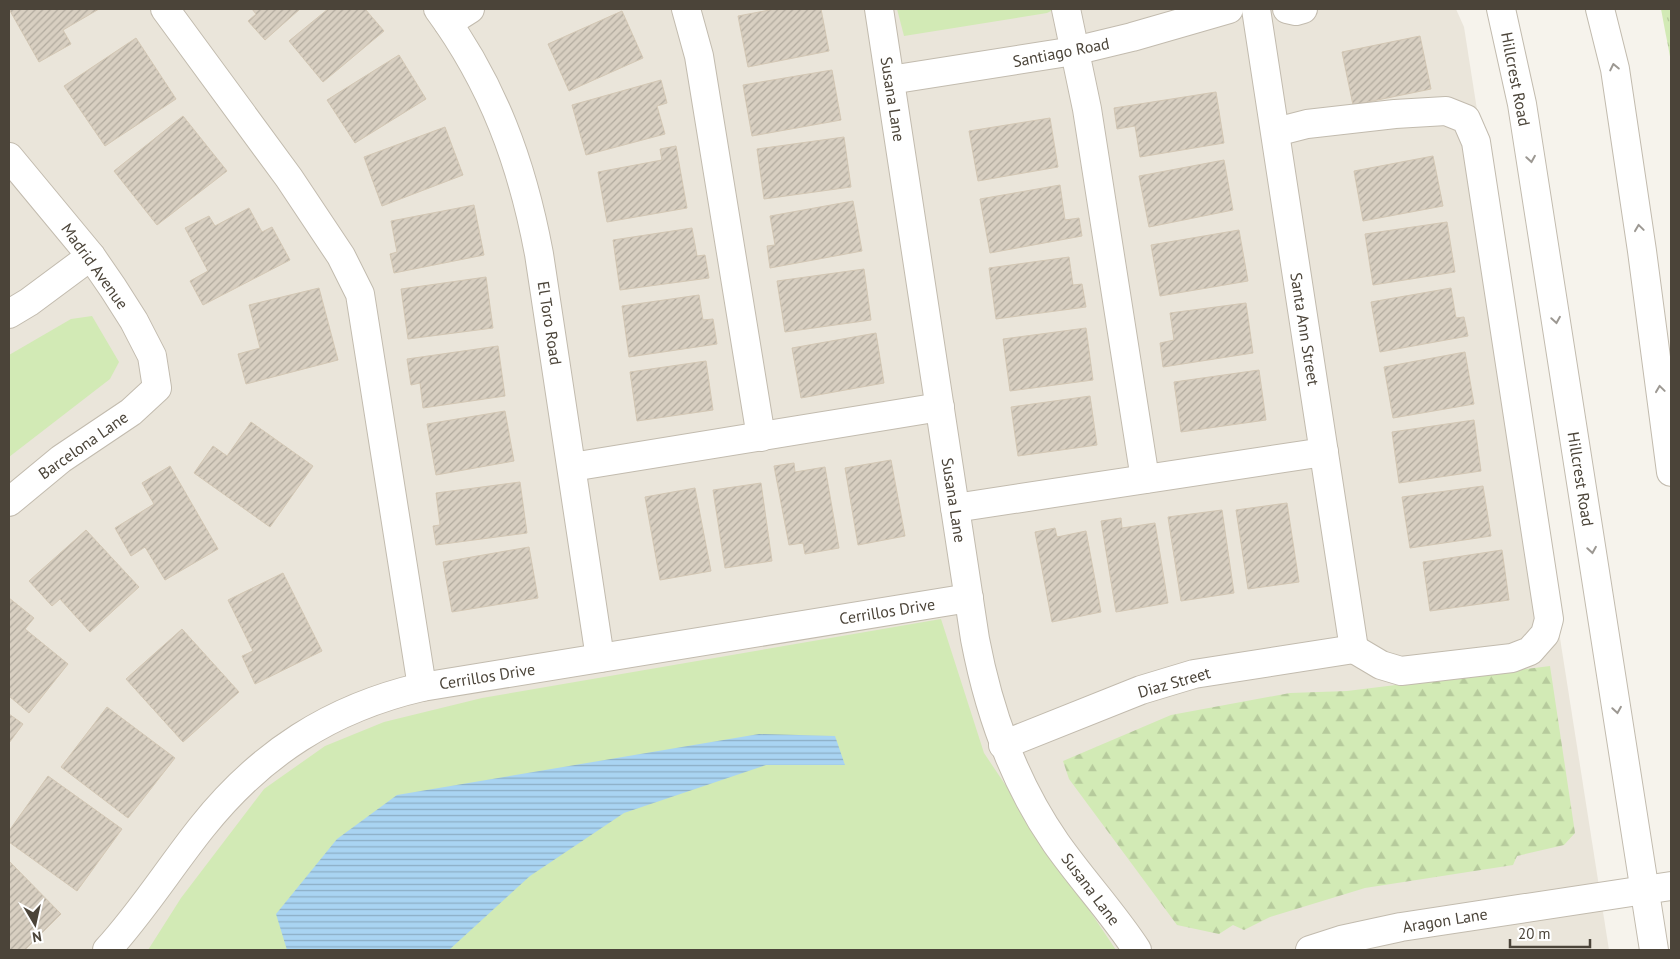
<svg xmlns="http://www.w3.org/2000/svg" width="1680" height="959" font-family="'PT Sans',sans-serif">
	<defs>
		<pattern id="grass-tufts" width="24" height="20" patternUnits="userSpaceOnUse" patternTransform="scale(1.25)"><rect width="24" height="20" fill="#d2eab5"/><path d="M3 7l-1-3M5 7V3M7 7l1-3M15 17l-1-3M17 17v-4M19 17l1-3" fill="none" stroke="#b6ca9c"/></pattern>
		<pattern id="forest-firs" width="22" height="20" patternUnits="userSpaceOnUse" patternTransform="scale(1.25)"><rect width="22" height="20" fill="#d2eab5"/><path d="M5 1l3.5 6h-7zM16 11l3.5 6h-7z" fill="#b6ca9c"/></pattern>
		<pattern id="water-rules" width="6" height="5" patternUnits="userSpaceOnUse" patternTransform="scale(1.25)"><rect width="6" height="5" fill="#a9d4f2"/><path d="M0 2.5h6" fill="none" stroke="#8caec5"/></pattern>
		<pattern id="building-hatch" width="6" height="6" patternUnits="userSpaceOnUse" patternTransform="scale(1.25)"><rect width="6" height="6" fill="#d8cfc1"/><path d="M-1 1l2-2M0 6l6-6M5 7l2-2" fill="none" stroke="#b1aa9e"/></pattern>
	</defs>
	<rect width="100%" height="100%" fill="#f6f3ec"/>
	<polygon fill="#eae5da" points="9,9 1456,9 1464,27 1609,950 9,950"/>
	<polygon fill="url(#grass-tufts)" points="1661,9 1671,9 1671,62"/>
	<polygon fill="url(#forest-firs)" points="1550,666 1575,833 1564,845 1517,856 1513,865 1365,888 1270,917 1244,930 1233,925 1219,934 1177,925 1069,779 1063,761 1171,715 1290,693 1347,691"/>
	<g fill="#d2eab5">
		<polygon points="897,9 1055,9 1047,13 904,36"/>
		<polygon points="92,316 119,362 110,379 9,457 9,355 71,319"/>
		<polygon points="941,619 984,753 1116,950 148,950 181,898 264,789 325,746 384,722 482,698"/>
	</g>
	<polygon fill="url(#water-rules)" points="759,734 835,736 845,765 766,765 624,813 530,876 449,950 287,950 276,914 337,839 397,795"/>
	<g fill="url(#building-hatch)" stroke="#d3c7b4">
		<polygon points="9,9 99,9 63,30 71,44 39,62"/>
		<polygon points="252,9 300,9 265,40 248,21 256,14"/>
		<polygon points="328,9 365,9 384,31 323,82 289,41"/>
		<polygon points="775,9 821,9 829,51 748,67 738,16"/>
		<polygon points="622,11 643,58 569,91 548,44"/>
		<polygon points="1420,36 1431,89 1353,105 1342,52"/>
		<polygon points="136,38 176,99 105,146 64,86"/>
		<polygon points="399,55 426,99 355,143 327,100"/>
		<polygon points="832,70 841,120 752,136 743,85"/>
		<polygon points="661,80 667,103 657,106 665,134 586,155 572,105"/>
		<polygon points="1216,92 1224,143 1140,157 1135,126 1117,129 1114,108"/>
		<polygon points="183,116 227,171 157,225 114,171"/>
		<polygon points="1050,118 1058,167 978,181 969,131"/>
		<polygon points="445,127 463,175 382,206 364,157"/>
		<polygon points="844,137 851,187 764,199 757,149"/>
		<polygon points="676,146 687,208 607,222 598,172 662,160 660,149"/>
		<polygon points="1433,156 1443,206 1363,221 1354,171"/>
		<polygon points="1224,160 1233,210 1149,227 1139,176"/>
		<polygon points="1060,185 1065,220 1079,218 1082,236 990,253 980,199"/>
		<polygon points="853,201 862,251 770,268 767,246 775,245 770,216"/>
		<polygon points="474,205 484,255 394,273 390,254 397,252 391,221"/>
		<polygon points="249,208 262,232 272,227 290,260 203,305 190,281 208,271 185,228 209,216 215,226"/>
		<polygon points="1447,222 1455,272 1373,285 1365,234"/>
		<polygon points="692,228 697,256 705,255 709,278 620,290 613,240"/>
		<polygon points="1239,230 1248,281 1160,296 1151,245"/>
		<polygon points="1069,257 1073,285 1082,284 1086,307 996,319 989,268"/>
		<polygon points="864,269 871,320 785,332 777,281"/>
		<polygon points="486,277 493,328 408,339 401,289"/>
		<polygon points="319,288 338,360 246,384 238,354 260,348 249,305"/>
		<polygon points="1451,288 1456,318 1464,317 1468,336 1380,352 1371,302"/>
		<polygon points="699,295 703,320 713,319 717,344 629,357 622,306"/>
		<polygon points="1246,303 1253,353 1163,367 1160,343 1174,340 1170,313"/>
		<polygon points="1086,328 1093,380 1010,391 1003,339"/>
		<polygon points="876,333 884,383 801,398 792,348"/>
		<polygon points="498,346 505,396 423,408 420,383 411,385 407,359"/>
		<polygon points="1465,352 1474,404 1393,418 1384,367"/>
		<polygon points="706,361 713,410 637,421 630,372"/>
		<polygon points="1259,370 1266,420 1181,432 1174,382"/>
		<polygon points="1090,396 1097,445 1018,456 1011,407"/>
		<polygon points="505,411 514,461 436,475 427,424"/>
		<polygon points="1474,420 1481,471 1399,483 1392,432"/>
		<polygon points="251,422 313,466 270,527 194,473 213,446 227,456"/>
		<polygon points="891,460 905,536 858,545 845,468"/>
		<polygon points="794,463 795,472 825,467 839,548 805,554 803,543 789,545 774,466"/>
		<polygon points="170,466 218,549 165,580 145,547 131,556 115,528 154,504 142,483"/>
		<polygon points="520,482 527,533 436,545 433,526 440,525 436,493"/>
		<polygon points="761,483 772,561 725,568 713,490"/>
		<polygon points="1483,486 1491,536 1410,548 1402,497"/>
		<polygon points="695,488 711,571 660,580 645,497"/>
		<polygon points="1287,503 1299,582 1248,589 1236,510"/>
		<polygon points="1222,510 1234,593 1181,601 1168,517"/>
		<polygon points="1121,518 1122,528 1155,523 1168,603 1116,612 1101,521"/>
		<polygon points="1055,528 1057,537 1086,531 1101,612 1052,622 1035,532"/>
		<polygon points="86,530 139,587 90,632 60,599 52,606 29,581"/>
		<polygon points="529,547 538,598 452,612 443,562"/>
		<polygon points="1502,550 1509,600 1430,611 1423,562"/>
		<polygon points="283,573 322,651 255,684 242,656 253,651 228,600"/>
		<polygon points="9,598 34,618 25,629 68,664 29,713 9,696"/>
		<polygon points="182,629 239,692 183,742 126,679"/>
		<polygon points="107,707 175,758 128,818 61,767"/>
		<polygon points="9,714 23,724 9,743"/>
		<polygon points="48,776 122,829 77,891 9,842 9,831"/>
		<polygon points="9,861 61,914 25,950 9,950"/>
	</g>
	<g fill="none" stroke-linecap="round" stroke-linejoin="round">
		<g stroke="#c2bbae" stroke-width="30">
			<g id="minor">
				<polyline points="165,9 289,178 341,256 360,294 422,687"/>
				<path d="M438,9c55,75 84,154 101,245l61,404"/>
				<polyline points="686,9 699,56 761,437"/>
				<path d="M879,9l96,630c14,74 38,142 81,204 26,37 57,70 81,107"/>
				<polyline points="1066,9 1087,109 1145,479"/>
				<polyline points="1256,9 1354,649"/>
				<polyline points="1287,9 1296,11 1303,9"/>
				<polyline points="1501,9 1522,104 1654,950"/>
				<polyline points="1600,9 1615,69 1642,251 1671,472"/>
				<polyline points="448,23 470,9"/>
				<polyline points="890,80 1074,51 1132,37 1229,9"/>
				<polyline points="1276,132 1307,124 1395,114 1446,111 1466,119 1476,142 1549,619 1545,634 1530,651 1512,658 1401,671 1381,665 1354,649"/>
				<polyline points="9,157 91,256 113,288 134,321 152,356 157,388 131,412 61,459 9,502"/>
				<polyline points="9,314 29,302 91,256"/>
				<polyline points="572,467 940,407"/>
				<polyline points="955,508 1324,452"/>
				<polyline points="1003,745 1141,690 1194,674 1354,649"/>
				<path d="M107,950c35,-38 63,-83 95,-123 58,-73 129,-119 220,-140l547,-89"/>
				<polyline points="1310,950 1341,940 1401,927 1671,886"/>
			</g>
		</g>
		<use href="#minor" stroke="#fff" stroke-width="28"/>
	</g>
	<defs><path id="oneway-chevron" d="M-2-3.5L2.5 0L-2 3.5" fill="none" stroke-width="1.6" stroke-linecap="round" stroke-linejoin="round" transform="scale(1.25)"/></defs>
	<g stroke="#9c9892">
		<use href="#oneway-chevron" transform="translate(1614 67) rotate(-102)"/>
		<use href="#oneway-chevron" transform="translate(1531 159) rotate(81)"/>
		<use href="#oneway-chevron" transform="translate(1639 228) rotate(-98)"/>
		<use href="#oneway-chevron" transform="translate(1556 320) rotate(81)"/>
		<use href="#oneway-chevron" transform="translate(1660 389) rotate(-98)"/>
		<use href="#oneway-chevron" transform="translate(1592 550) rotate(81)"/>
		<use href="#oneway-chevron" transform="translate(1617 710) rotate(81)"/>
	</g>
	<g text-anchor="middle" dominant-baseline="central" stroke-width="4.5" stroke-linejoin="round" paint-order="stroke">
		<g font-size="16" fill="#4b4439" stroke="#fff">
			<text transform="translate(1061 52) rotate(-11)">Santiago Road</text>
			<text transform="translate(1516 79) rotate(79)">Hillcrest Road</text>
			<text transform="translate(893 99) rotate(81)">Susana Lane</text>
			<text transform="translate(95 266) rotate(54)">Madrid Avenue</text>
			<text transform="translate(550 323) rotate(81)">El Toro Road</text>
			<text transform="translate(1305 329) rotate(81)">Santa Ann Street</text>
			<text transform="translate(83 445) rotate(-35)">Barcelona Lane</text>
			<text transform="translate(1581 479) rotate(81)">Hillcrest Road</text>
			<text transform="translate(954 500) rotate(81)">Susana Lane</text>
			<text transform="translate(887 611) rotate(-9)">Cerrillos Drive</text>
			<text transform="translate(487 676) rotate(-9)">Cerrillos Drive</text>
			<text transform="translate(1174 682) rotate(-16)">Diaz Street</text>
			<text transform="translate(1091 889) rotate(53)">Susana Lane</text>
			<text transform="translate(1445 920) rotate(-9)">Aragon Lane</text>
		</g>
	</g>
	<rect width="1680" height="959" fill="none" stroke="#4b4439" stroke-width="20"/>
	<g transform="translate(35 924) rotate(171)" stroke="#ffffff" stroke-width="4" paint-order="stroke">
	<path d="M0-4L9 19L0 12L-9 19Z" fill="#4b4439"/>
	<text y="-8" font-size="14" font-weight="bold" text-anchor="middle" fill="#4b4439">N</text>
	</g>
	<path d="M1510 939v8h80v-8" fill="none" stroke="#4b4439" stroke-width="2.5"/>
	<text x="1518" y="939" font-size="15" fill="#4b4439" stroke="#ffffff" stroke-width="4" paint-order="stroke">20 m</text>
</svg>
